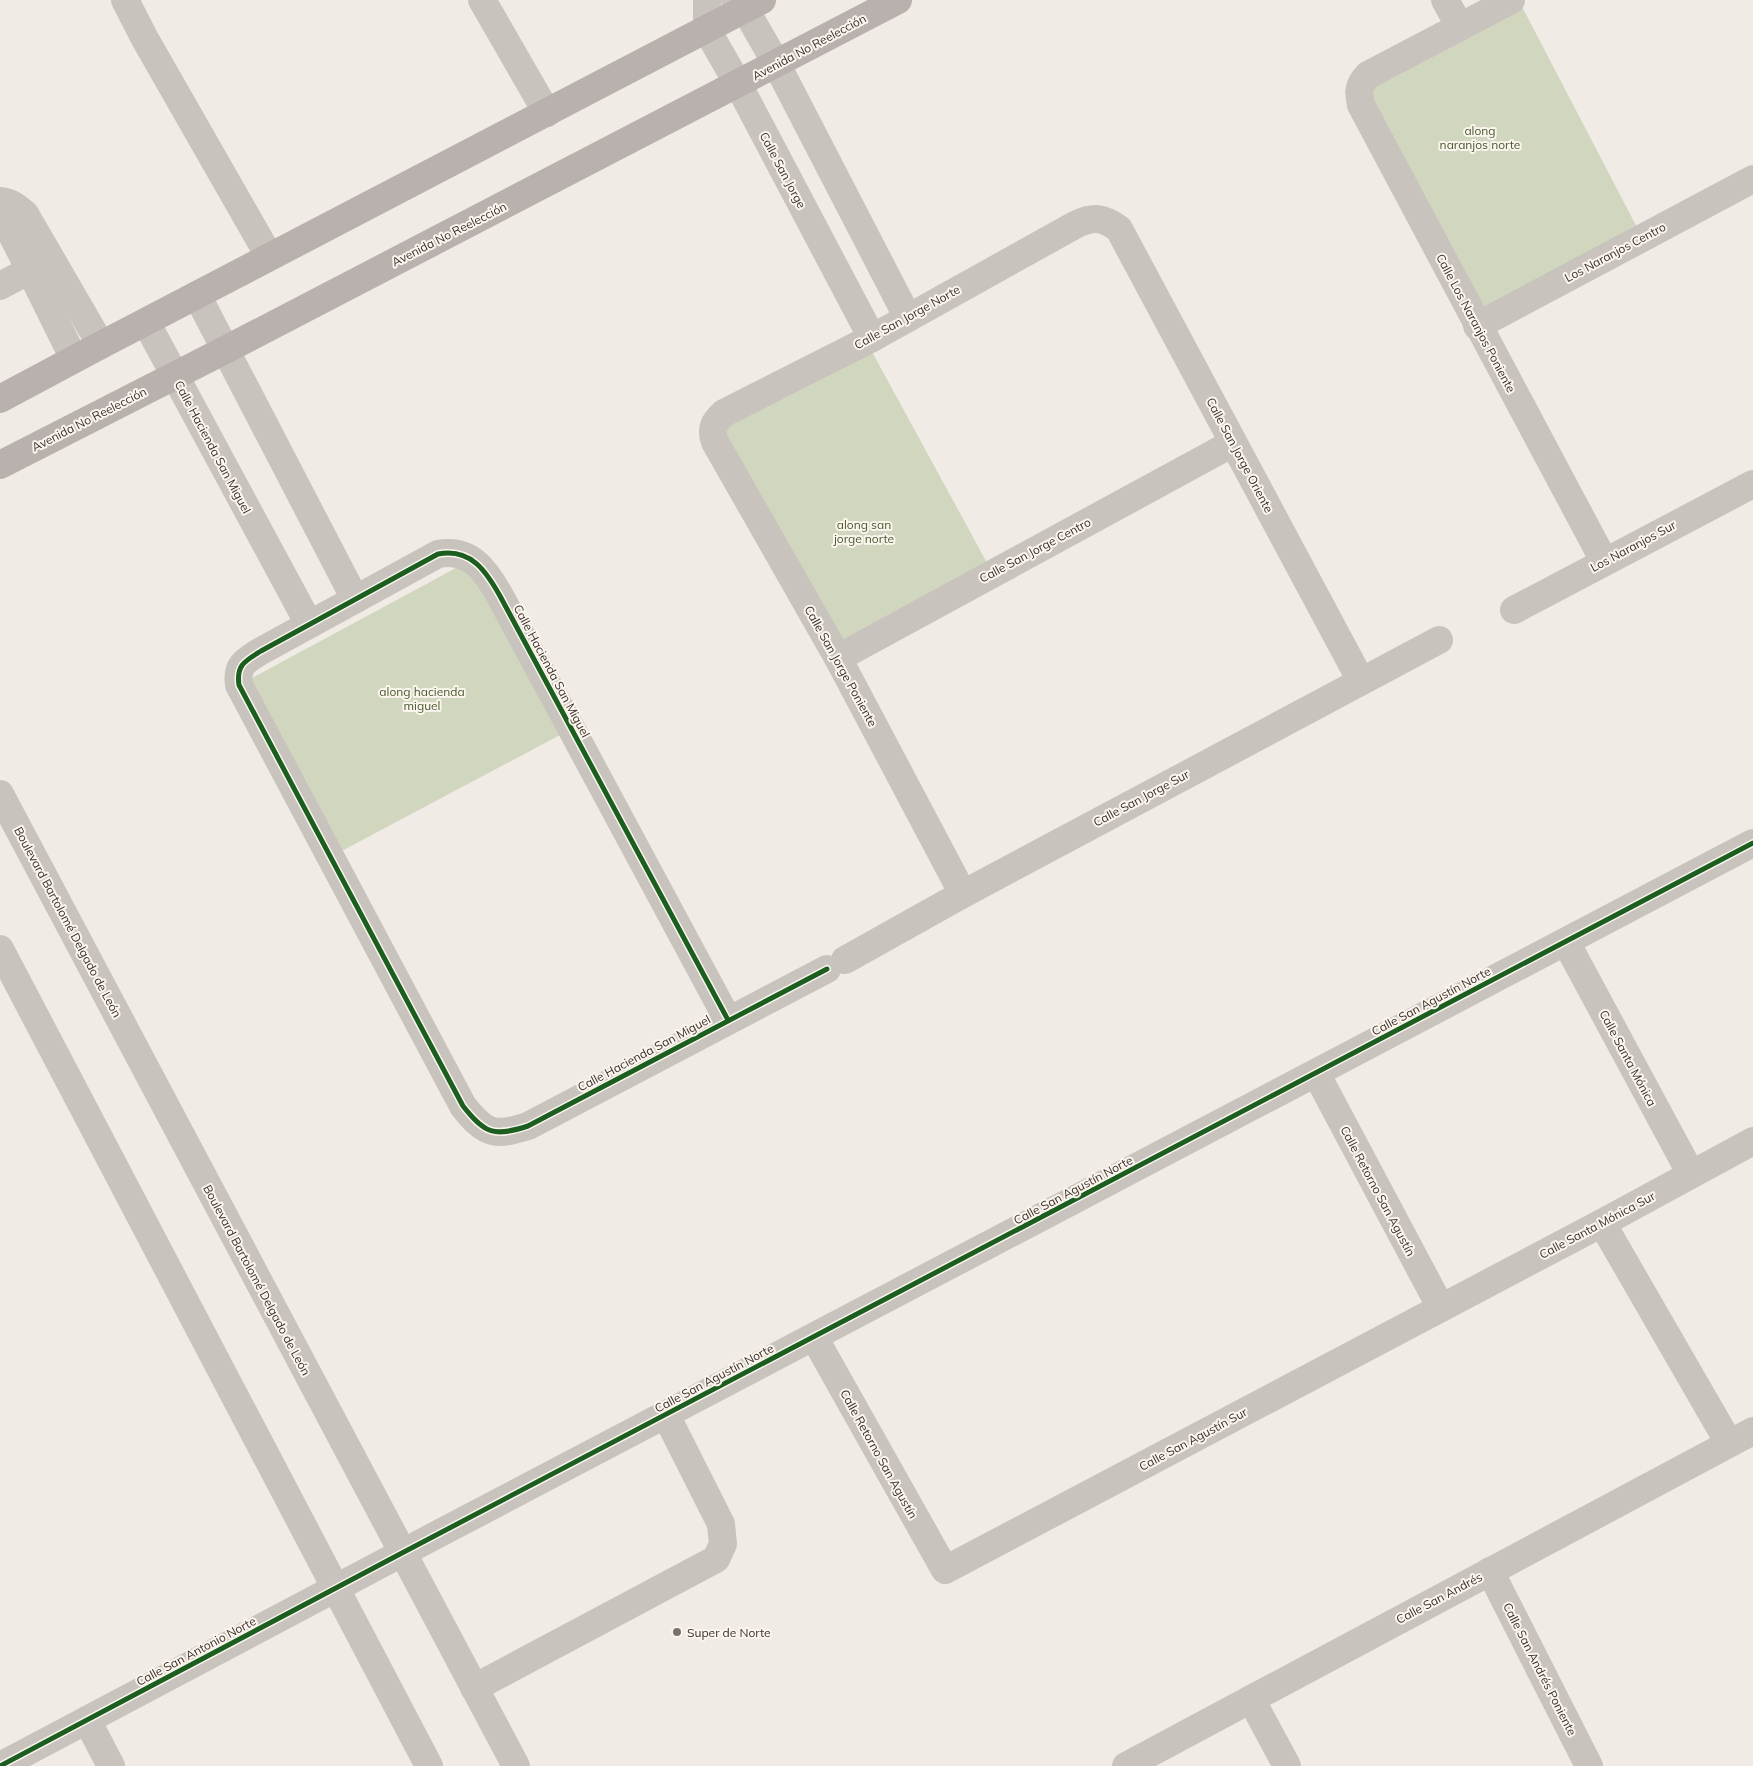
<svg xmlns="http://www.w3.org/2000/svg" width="1753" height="1766" font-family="Mulish,sans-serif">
	<rect width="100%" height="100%" fill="#f0ebe5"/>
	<g fill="#d1d6bf">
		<polygon points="1519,1 1642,237 1469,327 1345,92"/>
		<polygon points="865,339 992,572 827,656 703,429"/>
		<polygon points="467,562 560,735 336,854 243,683"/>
	</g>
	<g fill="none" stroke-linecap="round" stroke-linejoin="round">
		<g stroke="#c9c3be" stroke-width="28">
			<polyline points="125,0 145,39 269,256"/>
			<polyline points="482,0 547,113"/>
			<polyline points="707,0 707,30 738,84 872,338"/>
			<polyline points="735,0 745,9 776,63 908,318"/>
			<polyline points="1445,0 1460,27"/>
			<path d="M1511,0l-143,75c-10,11 -10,16 -7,30l243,456"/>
			<path d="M0,201c11,1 17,6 25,13l76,131"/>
			<polyline points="0,211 30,270"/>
			<polyline points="0,286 30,270 74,359"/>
			<polyline points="197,295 355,599"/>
			<polyline points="146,322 309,624"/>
			<polyline points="1477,326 1753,179"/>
			<polyline points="1514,610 1753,484"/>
			<polyline points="838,658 1233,443"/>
			<polyline points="0,794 516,1766"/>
			<path d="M963,894l-125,-236 -123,-216c-5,-13 -1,-20 9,-29l148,-75 203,-113c18,-9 28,-8 44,4l242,452"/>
			<polyline points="1566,942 1691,1174"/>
			<polyline points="0,949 429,1766"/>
			<polyline points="845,960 963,894 1439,640"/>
			<path d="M728,1020l-228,-424c-14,-25 -29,-48 -62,-42l-177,97c-16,10 -25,14 -22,34l224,421c22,28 31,31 65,20l299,-157"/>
			<polyline points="1316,1073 1441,1308"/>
			<polyline points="1602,1223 1729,1443"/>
			<polyline points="814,1337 945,1570 1602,1223 1753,1141"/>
			<polyline points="1490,1571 1589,1766"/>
			<polyline points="474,1688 716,1559 723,1544 721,1524 666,1415"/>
			<polyline points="1251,1699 1287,1766"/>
			<polyline points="87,1720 111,1766"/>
			<polyline points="0,1766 402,1553 1753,843"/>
			<polyline points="1126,1766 1753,1431"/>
		</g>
		<g stroke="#b8b1ad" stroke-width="28">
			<polyline points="0,399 101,345 762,0"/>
			<polyline points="0,465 225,350 898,0"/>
		</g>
		<g stroke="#fbf5ee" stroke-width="8">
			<g id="cycleway">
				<path d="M728,1020l-228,-424c-14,-25 -29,-48 -62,-42l-177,97c-16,10 -25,14 -22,34l224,421c22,28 31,31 65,20l299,-157"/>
				<polyline points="0,1766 402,1553 1753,843"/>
			</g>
		</g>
		<use href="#cycleway" stroke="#1b5e20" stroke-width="5"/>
	</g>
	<circle fill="#7a716c" stroke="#fbf5ee" stroke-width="2" cx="677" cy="1632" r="5"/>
	<g text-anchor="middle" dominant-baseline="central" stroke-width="4" stroke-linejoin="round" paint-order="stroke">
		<g font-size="12" fill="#3b302b" stroke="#fbf5ee">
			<text transform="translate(809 47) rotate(-28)">Avenida No Reelección</text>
			<text transform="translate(783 170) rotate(62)">Calle San Jorge</text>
			<text transform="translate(449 234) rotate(-27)">Avenida No Reelección</text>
			<text transform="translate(1615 252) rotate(-28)">Los Naranjos Centro</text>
			<text transform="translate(907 317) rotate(-29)">Calle San Jorge Norte</text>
			<text transform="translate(1476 323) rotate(62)">Calle Los Naranjos Poniente</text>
			<text transform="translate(89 419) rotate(-27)">Avenida No Reelección</text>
			<text transform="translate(213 447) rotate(62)">Calle Hacienda San Miguel</text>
			<text transform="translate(1240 455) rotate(62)">Calle San Jorge Oriente</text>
			<text transform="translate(1633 546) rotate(-28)">Los Naranjos Sur</text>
			<text transform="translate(1035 550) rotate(-28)">Calle San Jorge Centro</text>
			<text transform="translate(841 666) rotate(61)">Calle San Jorge Poniente</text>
			<text transform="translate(552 671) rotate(62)">Calle Hacienda San Miguel</text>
			<text transform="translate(1141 798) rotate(-28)">Calle San Jorge Sur</text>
			<text transform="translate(68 922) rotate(62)">Boulevard Bartolomé Delgado de León</text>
			<text transform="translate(1431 1001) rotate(-28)">Calle San Agustín Norte</text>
			<text transform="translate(644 1053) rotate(-28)">Calle Hacienda San Miguel</text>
			<text transform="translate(1628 1058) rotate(62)">Calle Santa Mónica</text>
			<text transform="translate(1073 1190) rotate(-28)">Calle San Agustín Norte</text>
			<text transform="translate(1378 1191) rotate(62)">Calle Retorno San Agustín</text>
			<text transform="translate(1597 1225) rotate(-28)">Calle Santa Mónica Sur</text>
			<text transform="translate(257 1280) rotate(62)">Boulevard Bartolomé Delgado de León</text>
			<text transform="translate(714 1378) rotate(-28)">Calle San Agustín Norte</text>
			<text transform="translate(1193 1439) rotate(-28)">Calle San Agustín Sur</text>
			<text transform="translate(879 1454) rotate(61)">Calle Retorno San Agustín</text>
			<text transform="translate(1439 1598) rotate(-28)">Calle San Andrés</text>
			<text transform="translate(196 1651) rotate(-28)">Calle San Antonio Norte</text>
			<text transform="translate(1540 1669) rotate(63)">Calle San Andrés Poniente</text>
		</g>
		<g font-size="12" fill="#4a5a2e" stroke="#fbf5ee">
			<text x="1480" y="130">along<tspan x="1480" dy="14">naranjos norte</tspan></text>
			<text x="864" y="524">along san<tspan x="864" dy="14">jorge norte</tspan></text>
			<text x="422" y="691">along hacienda<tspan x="422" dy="14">miguel</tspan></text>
		</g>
		<g font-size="12" fill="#3b302b" stroke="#fbf5ee" text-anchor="start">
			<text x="687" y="1632">Super de Norte</text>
		</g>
	</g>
</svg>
